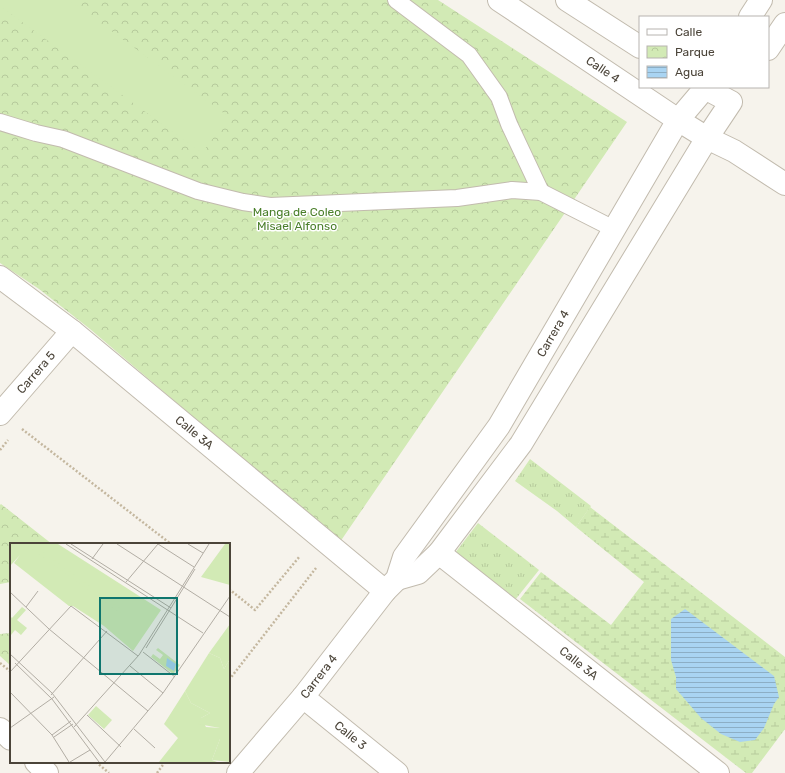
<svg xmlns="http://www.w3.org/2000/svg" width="785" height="773" font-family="Rubik,sans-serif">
	<defs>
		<pattern id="grass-tufts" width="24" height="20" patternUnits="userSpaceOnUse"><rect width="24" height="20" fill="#d2eab5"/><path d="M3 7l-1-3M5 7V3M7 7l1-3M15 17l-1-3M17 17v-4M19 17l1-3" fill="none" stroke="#b6ca9c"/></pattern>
		<pattern id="wetland-marsh" width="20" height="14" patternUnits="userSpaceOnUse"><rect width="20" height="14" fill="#d2eab5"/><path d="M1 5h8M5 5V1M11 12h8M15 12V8" fill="none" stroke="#b6ca9c"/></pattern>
		<pattern id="park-crowns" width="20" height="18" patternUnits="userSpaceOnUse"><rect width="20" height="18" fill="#d2eab5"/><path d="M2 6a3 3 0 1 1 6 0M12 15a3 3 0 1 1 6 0" fill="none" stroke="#b6ca9c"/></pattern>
		<pattern id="water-rules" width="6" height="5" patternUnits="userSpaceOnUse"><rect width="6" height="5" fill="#a9d4f2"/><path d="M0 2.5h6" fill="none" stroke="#8caec5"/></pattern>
	</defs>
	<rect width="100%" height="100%" fill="#f6f3ec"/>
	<g fill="url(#grass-tufts)">
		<polygon points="530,459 591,506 576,527 557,511 515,481"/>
		<polygon points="478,523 539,570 515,600 455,553"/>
	</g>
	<polygon fill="url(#wetland-marsh)" points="590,507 785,657 785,729 752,773 746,773 520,599 541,572 611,625 644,582 576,527"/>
	<g fill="url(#park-crowns)">
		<polygon points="0,0 438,0 627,122 340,542 90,329 39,289 0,263"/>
		<polygon points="1,504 52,544 11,544 11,582 0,584 0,505"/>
		<polygon points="11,633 11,666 0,656 0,634"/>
	</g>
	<polygon fill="#d2eab5" points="0,0 69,0 229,117 202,153 0,6"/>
	<polygon fill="url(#water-rules)" points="685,609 774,676 779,697 774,704 764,728 755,740 740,742 721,734 701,718 676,689 676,677 671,660 671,619"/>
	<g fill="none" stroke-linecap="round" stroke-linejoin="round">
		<g stroke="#c2bbae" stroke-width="18">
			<g id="lane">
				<polyline points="396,0 469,55 499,97 509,124 541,192"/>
				<polyline points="0,122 36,133 63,139 198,191 243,202 270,206 457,198 512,190 541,192 614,229"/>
			</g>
		</g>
		<g stroke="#c2bbae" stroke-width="24">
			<g id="street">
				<path id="s1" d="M499,0l179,120 29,18 27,13 51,33"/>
				<polyline points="567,0 640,47"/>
				<polyline points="750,17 761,0"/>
				<polyline points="768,49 785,24"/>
				<path id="s2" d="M0,277l72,54 313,260"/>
				<path id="s3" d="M0,414l72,-83"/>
				<path id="s4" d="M439,553l279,220"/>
				<polyline points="397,579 418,573 439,553 521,444 707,138 731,102 703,87"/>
				<path id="s5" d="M303,697l94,76"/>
				<polyline points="0,729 11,739"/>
				<polyline points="36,762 47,773"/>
				<path id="s6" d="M238,773l65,-76 82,-106 12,-12 7,-22 95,-131 179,-306 28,-33"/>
			</g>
		</g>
		<g stroke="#c4b79f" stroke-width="2.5" stroke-dasharray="2 2" stroke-linecap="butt">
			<polyline points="22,429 171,544"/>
			<polyline points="0,450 8,440"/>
			<polyline points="229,589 255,610 300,556"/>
			<polyline points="0,663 11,672"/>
			<polyline points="229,680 316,568"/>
			<polyline points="96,762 109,773"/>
			<polyline points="157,773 165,762"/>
		</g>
		<use href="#lane" stroke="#fff" stroke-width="16"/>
		<use href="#street" stroke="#fff" stroke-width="22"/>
	</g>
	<g text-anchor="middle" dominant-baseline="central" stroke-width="3" stroke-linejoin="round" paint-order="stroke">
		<g font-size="12" fill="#4b4439" stroke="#fff">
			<text stroke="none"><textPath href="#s1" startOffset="125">Calle 4</textPath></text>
			<text stroke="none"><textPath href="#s6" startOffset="543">Carrera 4</textPath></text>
			<text stroke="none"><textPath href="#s3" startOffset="55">Carrera 5</textPath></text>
			<text stroke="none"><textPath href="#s2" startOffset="249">Calle 3A</textPath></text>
			<text stroke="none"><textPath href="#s4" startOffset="178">Calle 3A</textPath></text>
			<text stroke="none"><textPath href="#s6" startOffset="126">Carrera 4</textPath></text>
			<text stroke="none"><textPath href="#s5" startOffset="61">Calle 3</textPath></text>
		</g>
		<g font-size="12" fill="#4a7f2a" stroke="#fff">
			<text x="297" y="212">Manga de Coleo<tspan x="297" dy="14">Misael Alfonso</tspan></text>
		</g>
	</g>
	<g transform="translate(10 543)">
		<rect width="220" height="220" fill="#f6f3ec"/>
		<path d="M215,1h5v41l-29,-8zM220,81v35l-6,10 -4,-11 -11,-5zM175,148l6,12 19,10 -9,5 5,9 14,1v11l-8,21 5,2h-58l19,-24 -14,-14z" fill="#d2eab5"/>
		<path d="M199,110l11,5 4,11 6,-10v103l-18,-2 8,-21v-11l-22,-4 3,-6 9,-5 -19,-10 -6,-12z" fill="#d2eab5"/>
		<path d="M148,105l22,17 -7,9 -22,-17 2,-3 7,5 3,-4 -7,-5z" fill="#d2eab5"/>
		<path d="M0,1h48l103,66 -28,41 -29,-25 -31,-20h-4l-55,-43 6,-8 -10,11zM12,64l4,3 -9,10 10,8 -6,7 -6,-5 -4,5 -1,-19 2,2zM86,163l16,14 -8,9 -16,-14z" fill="#d2eab5"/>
		<path d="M15,1h7l90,66 -2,3z" fill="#d2eab5"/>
		<path d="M157,115l9,6 -2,7 -8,-5z" fill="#a9d4f2"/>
		<path fill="none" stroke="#b2ada4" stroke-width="1" d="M56,1l137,89M61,1l100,64 -25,40M107,1l113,73M148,1l36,23M178,1l15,9M82,16l11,-15M116,39l32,-38M0,49l39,37 99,82M16,64l12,-16M161,65l24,-39M133,109l32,25M0,111l42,39 53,69M5,120l37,36 47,63M120,123l33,27M0,129l61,-66 67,50M0,149l42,43 17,27M41,152l56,-64M77,172l34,32M64,184l65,-72 70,-111M0,185l44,-31M124,186l21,19M42,192l19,-14M44,194l19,-13M60,219l20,-12M95,219l58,-69 67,-97"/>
		<path fill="#0f766e" fill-opacity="0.15" stroke="#0f766e" stroke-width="2" d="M90,55h77v76h-77z"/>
		<rect width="220" height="220" fill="none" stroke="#4b4439" stroke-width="2"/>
	</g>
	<rect x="639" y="16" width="130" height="72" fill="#ffffff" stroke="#b7b4b0"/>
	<rect x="647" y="29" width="20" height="6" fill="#ffffff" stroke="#b7b4b0"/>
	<text x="675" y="36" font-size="12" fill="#4b4439">Calle</text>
	<rect x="647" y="46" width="20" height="12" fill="url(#park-crowns)" stroke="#b7b4b0"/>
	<text x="675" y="56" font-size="12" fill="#4b4439">Parque</text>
	<rect x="647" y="66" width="20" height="12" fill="url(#water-rules)" stroke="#b7b4b0"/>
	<text x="675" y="76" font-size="12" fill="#4b4439">Agua</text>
</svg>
